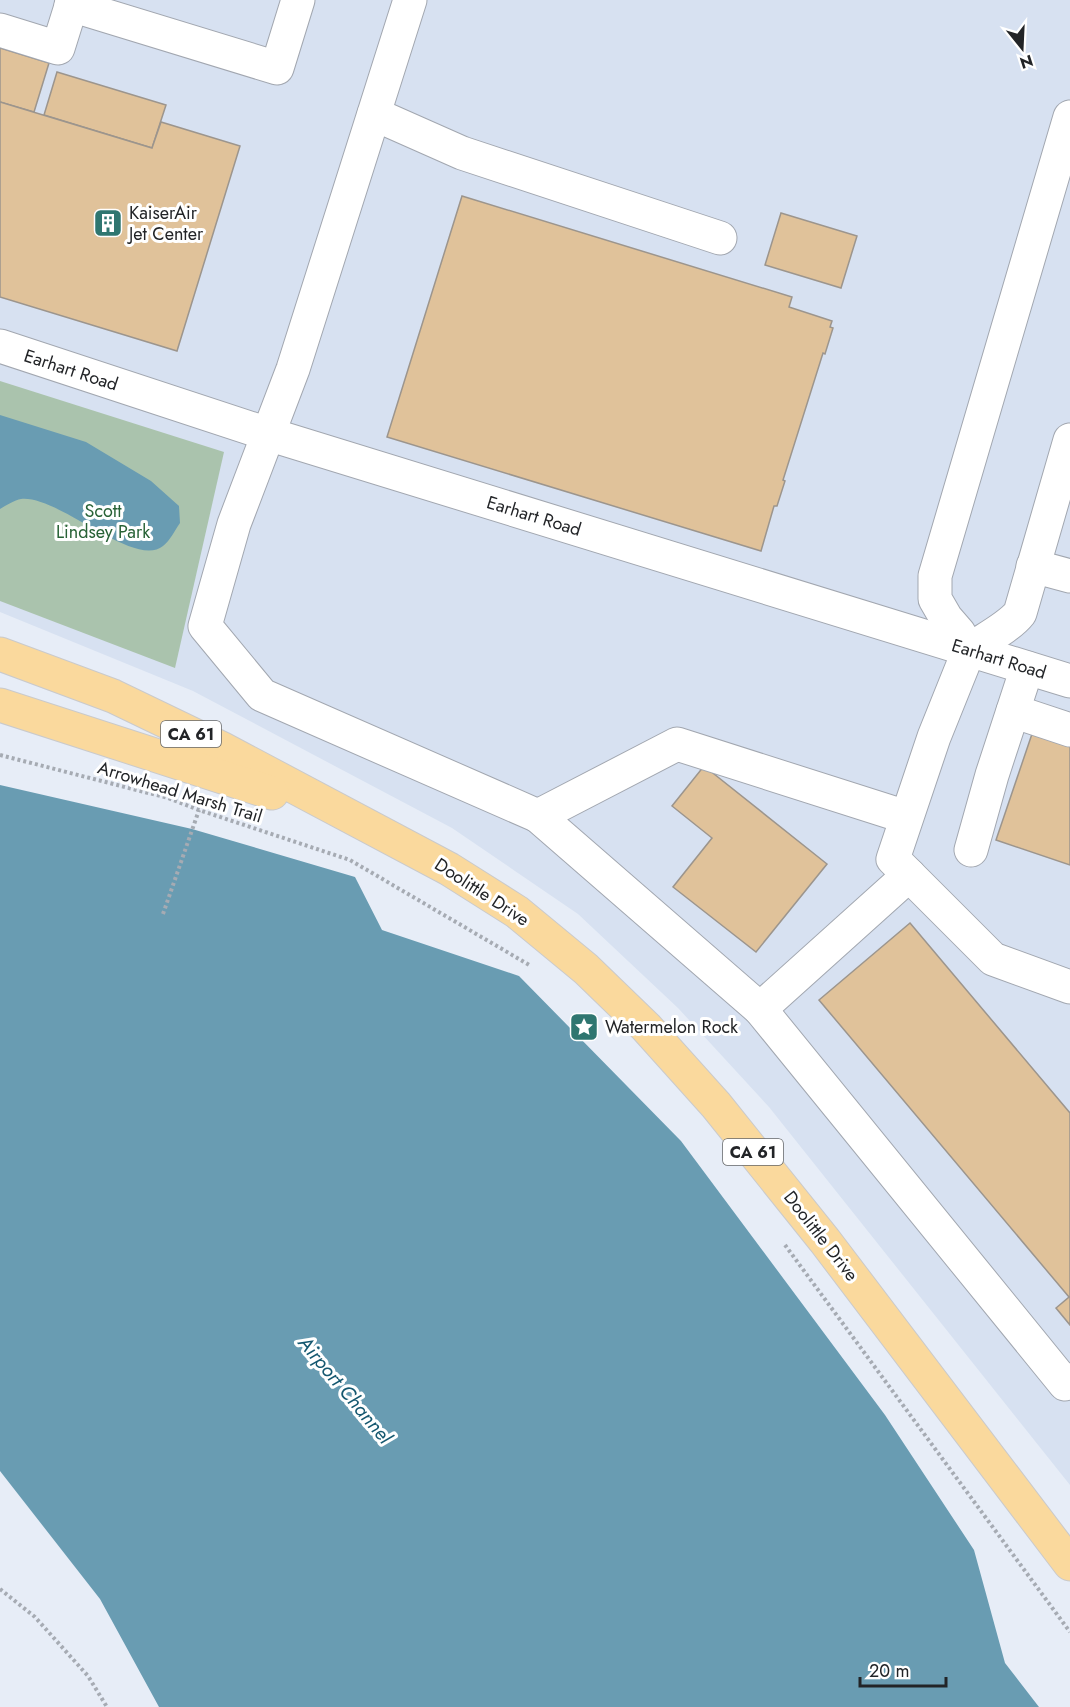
<svg xmlns="http://www.w3.org/2000/svg" width="1070" height="1707" font-family="Jost,sans-serif">
	<rect width="100%" height="100%" fill="#e7edf7"/>
	<polygon fill="#d7e1f1" points="0,0 1070,0 1070,1485 769,1107 678,1008 578,914 452,828 193,691 0,612"/>
	<polygon fill="#aac3ad" points="0,381 224,452 175,668 0,601"/>
	<g fill="#699cb2">
		<path d="M0,415l86,27 65,39 28,25 1,17c-5,7 -10,18 -17,23 -29,23 -104,-51 -142,-47 -6,1 -16,7 -21,10z"/>
		<polygon points="0,785 192,829 355,877 382,930 519,976 681,1141 885,1415 974,1550 1005,1663 1039,1707 159,1707 100,1599 0,1471"/>
	</g>
	<g fill="#e0c29a" stroke="#9c958d" stroke-width="1.5">
		<polygon points="0,48 49,63 34,112 0,102"/>
		<polygon points="57,72 166,105 152,148 44,115"/>
		<polygon points="0,102 152,148 161,122 240,146 177,351 0,297"/>
		<polygon points="462,196 792,297 789,307 832,321 830,327 833,328 825,354 823,353 783,480 785,481 777,506 774,506 761,551 387,437"/>
		<polygon points="781,213 857,236 841,288 765,265"/>
		<polygon points="1033,731 1070,743 1070,865 996,840"/>
		<polygon points="704,766 827,864 756,952 673,887 712,838 672,806"/>
		<polygon points="910,923 1070,1113 1070,1325 1056,1308 1069,1297 819,1000"/>
	</g>
	<g fill="none" stroke-linecap="round" stroke-linejoin="round">
		<g stroke="#a2a7b0" stroke-width="35">
			<g id="minor">
				<polyline points="410,0 293,369 234,524 205,626 262,695 538,816"/>
				<polyline points="71,5 277,68 298,0"/>
				<polyline points="0,30 58,48 73,0"/>
				<polyline points="374,114 462,153 720,238"/>
				<path d="M1070,117l-135,459v23l11,19 13,15 10,17c16,-11 40,-23 51,-37l50,-173"/>
				<polyline points="0,346 268,434 1070,681"/>
				<polyline points="1033,566 1070,576"/>
				<polyline points="969,650 934,737 893,859 993,959 1070,987"/>
				<polyline points="1013,711 1070,730"/>
				<polyline points="906,817 677,744 538,816 760,1009 909,875"/>
				<polyline points="971,850 992,775 1027,668"/>
				<polyline points="760,1009 1065,1384 1070,1380"/>
			</g>
		</g>
		<g stroke="#cacacb" stroke-width="35">
			<g id="major">
				<polyline points="0,654 113,696 221,748 449,869 517,912 586,969 646,1027 716,1105 825,1241 1070,1564"/>
				<polyline points="0,705 272,793"/>
			</g>
		</g>
		<g stroke="#a6abb3" stroke-width="4" stroke-dasharray="3 3" stroke-linecap="butt">
			<polyline points="0,755 168,798 199,810 350,860 531,966"/>
			<polyline points="163,914 199,810"/>
			<polyline points="785,1245 1070,1632"/>
			<polyline points="0,1589 35,1617 88,1676 107,1707"/>
		</g>
		<use href="#minor" stroke="#fff" stroke-width="33"/>
		<use href="#major" stroke="#fad99d" stroke-width="33"/>
	</g>
	<defs>
		<g id="building-square" transform="scale(1.5)"><rect x="-9" y="-9" width="18" height="18" rx="4" fill="#2f7670" stroke="#fff"/><path d="M-4-6H4V6H1V3H-1V6H-4ZM-2.5-4.3h1.7v1.8h-1.7ZM.8-4.3h1.7v1.8H.8ZM-2.5-1h1.7V.8h-1.7ZM.8-1h1.7V.8H.8Z" fill="#fff"/></g>
		<g id="sight-square" transform="scale(1.5)"><rect x="-9" y="-9" width="18" height="18" rx="4" fill="#2f7670" stroke="#fff"/><path d="M0-6L1.8-2.2L6-1.7L2.9 1.2L3.7 5.4L0 3.3L-3.7 5.4L-2.9 1.2L-6-1.7L-1.8-2.2Z" fill="#fff"/></g>
	</defs>
	<g fill-rule="evenodd">
		<use href="#building-square" x="108" y="223"/>
		<use href="#sight-square" x="584" y="1027"/>
	</g>
	<g text-anchor="middle" dominant-baseline="central" stroke-width="6" stroke-linejoin="round" paint-order="stroke">
		<g fill="#fff" stroke="#646668" stroke-width="1.5">
			<rect x="161" y="721" width="60" height="26" rx="4.5"/>
			<rect x="723" y="1139" width="60" height="26" rx="4.5"/>
		</g>
		<g font-size="16" font-weight="bold" fill="#222427">
			<text x="191" y="734">CA 61</text>
			<text x="753" y="1152">CA 61</text>
		</g>
		<g font-size="18" fill="#222427" stroke="#fff" text-anchor="start">
			<text x="129" y="213">KaiserAir<tspan x="129" dy="21">Jet Center</tspan></text>
			<text x="605" y="1027">Watermelon Rock</text>
		</g>
		<g font-size="18" fill="#222427" stroke="#fff">
			<text transform="translate(71 370) rotate(18)">Earhart Road</text>
			<text transform="translate(534 516) rotate(17)">Earhart Road</text>
			<text transform="translate(999 659) rotate(17)">Earhart Road</text>
			<text transform="translate(180 792) rotate(17)">Arrowhead Marsh Trail</text>
			<text transform="translate(482 892) rotate(33)">Doolittle Drive</text>
			<text transform="translate(821 1236) rotate(52)">Doolittle Drive</text>
		</g>
		<g font-size="18" fill="#286236" stroke="#fff">
			<text x="103" y="511">Scott<tspan x="103" dy="21">Lindsey Park</tspan></text>
		</g>
		<g font-size="20" font-style="italic" fill="#155870" stroke="#fff">
			<text transform="translate(345 1390) rotate(50)">Airport Channel</text>
		</g>
	</g>
	<g transform="translate(1022 48) rotate(162)" stroke="#ffffff" stroke-width="4.5" paint-order="stroke">
	<path d="M0-4.5L10 22L0 15L-10 22Z" fill="#222427"/>
	<text y="-9" font-size="16" font-weight="bold" text-anchor="middle" fill="#222427">N</text>
	</g>
	<path d="M860 1677v9h86v-9" fill="none" stroke="#222427" stroke-width="3"/>
	<text x="869" y="1677" font-size="18" fill="#222427" stroke="#ffffff" stroke-width="4.5" paint-order="stroke">20 m</text>
</svg>
